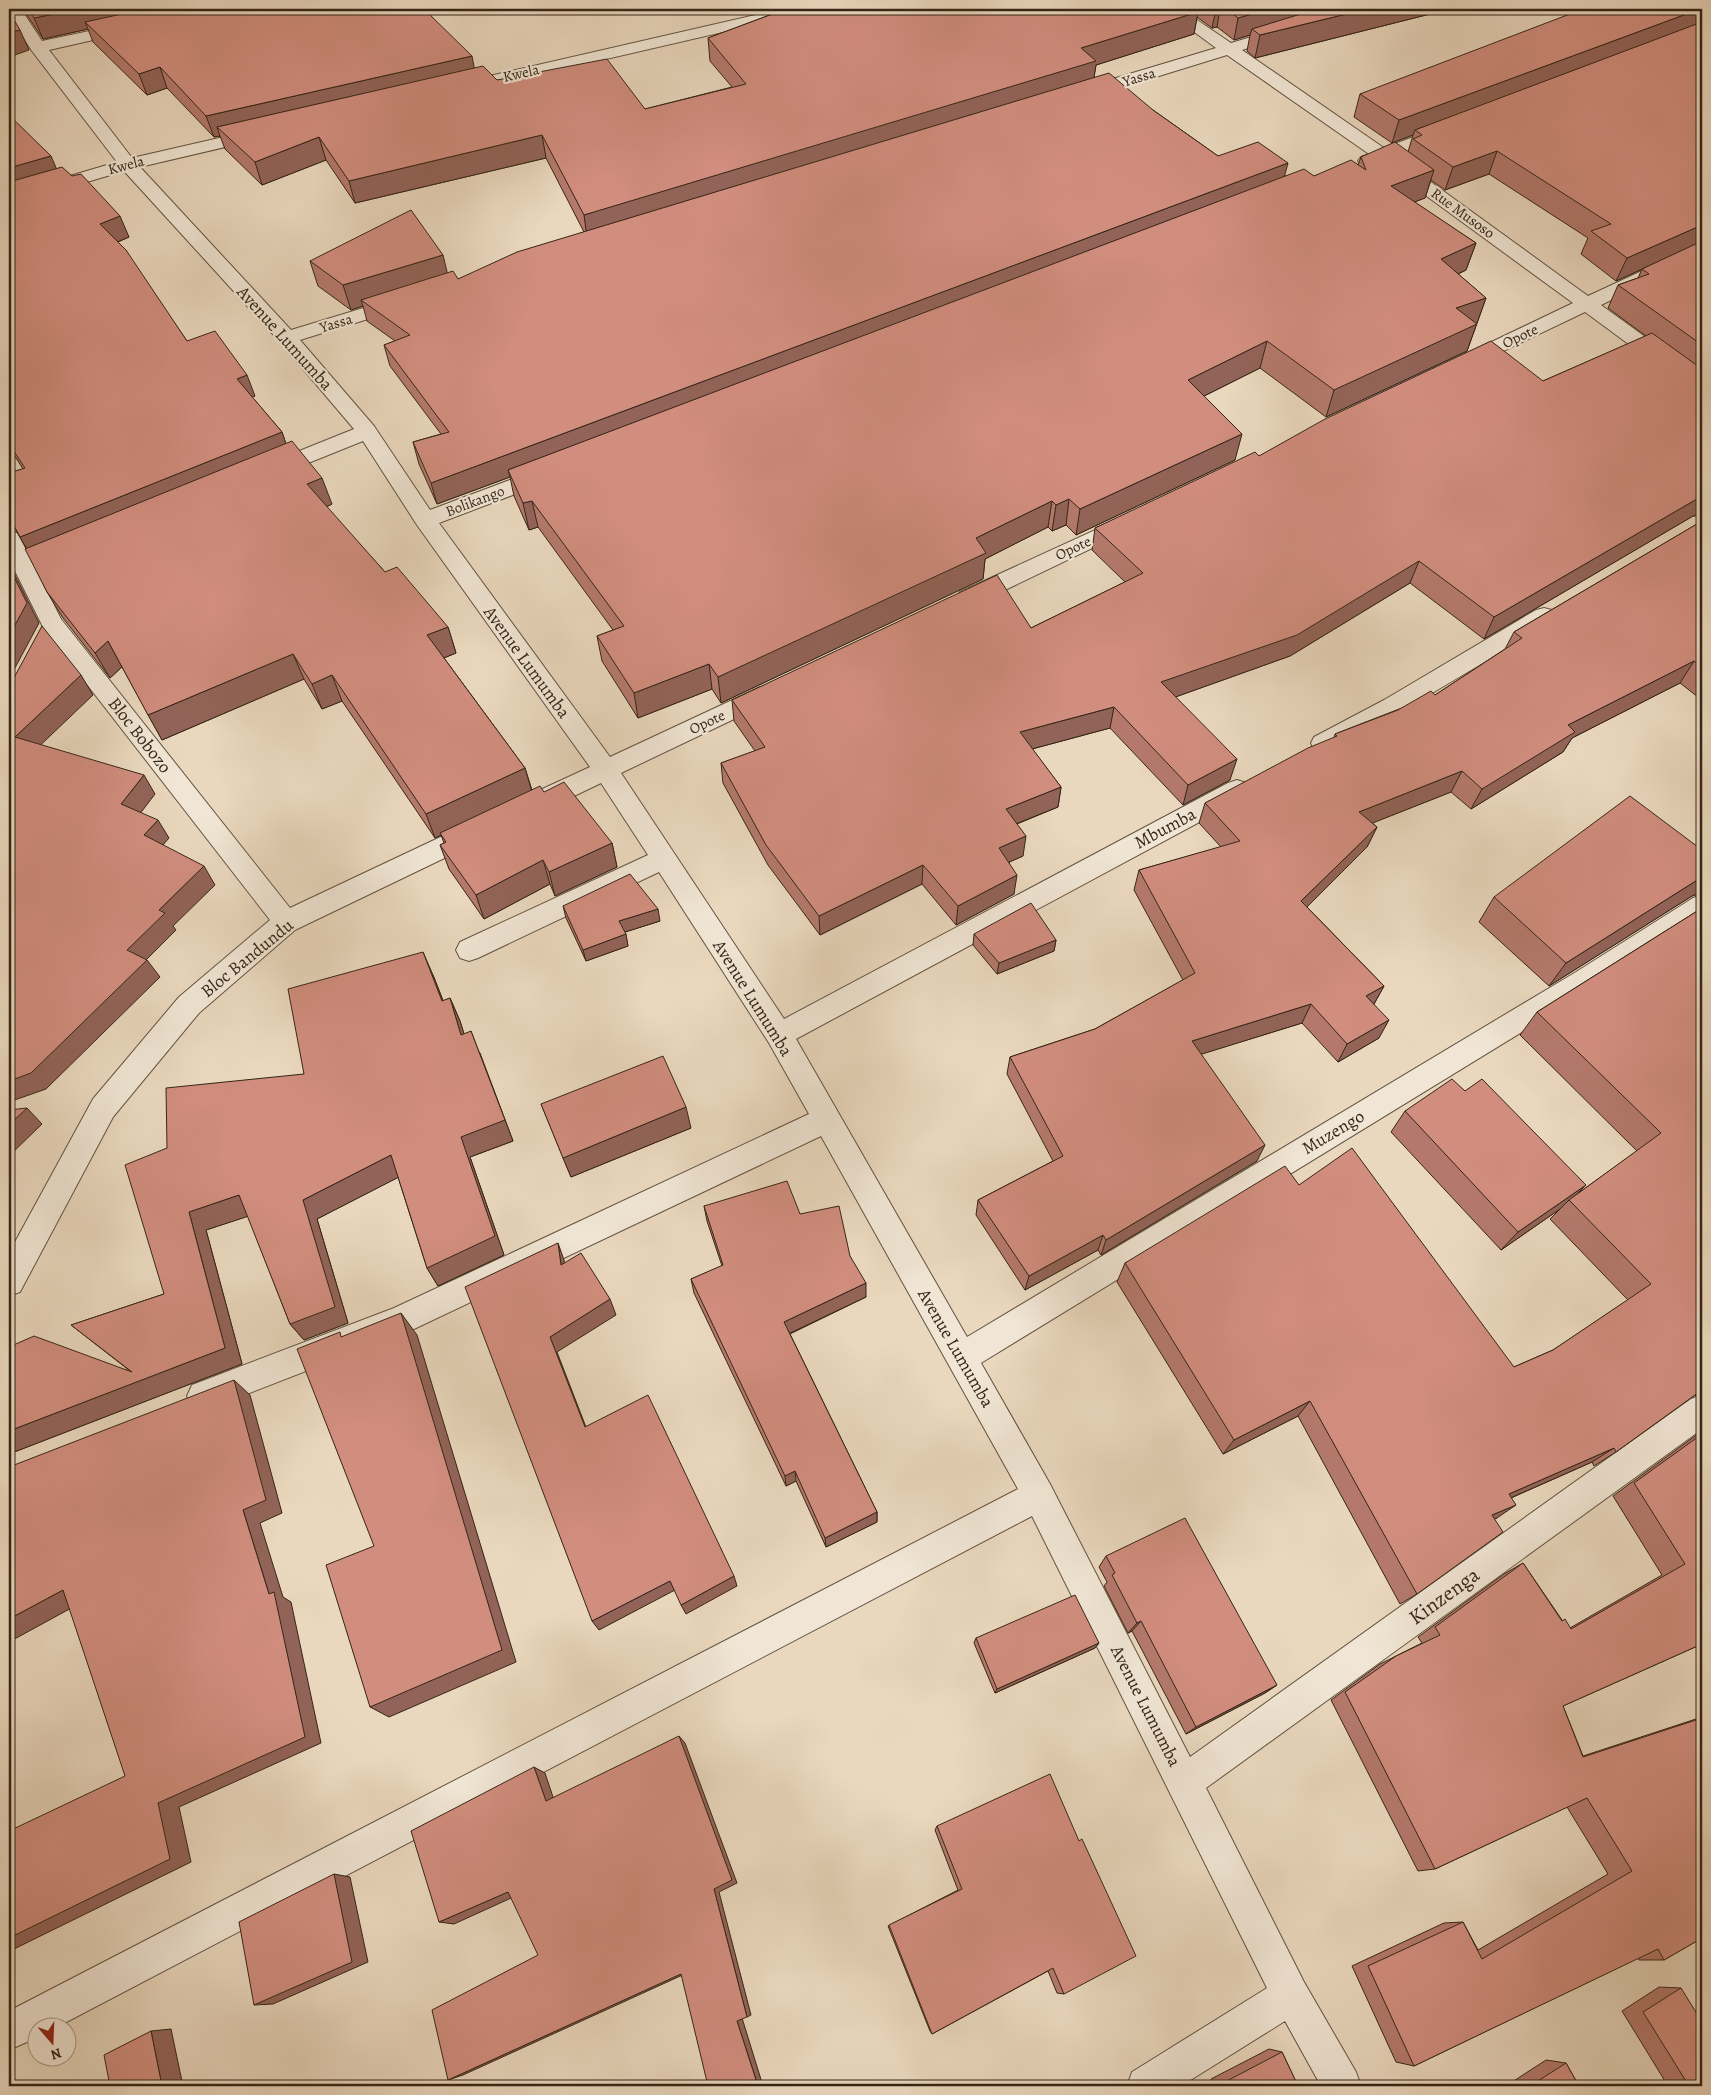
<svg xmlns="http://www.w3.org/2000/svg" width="1711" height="2095" font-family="Alegreya,serif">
	<rect width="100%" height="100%" fill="#ead8be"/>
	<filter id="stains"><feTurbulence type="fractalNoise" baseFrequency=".004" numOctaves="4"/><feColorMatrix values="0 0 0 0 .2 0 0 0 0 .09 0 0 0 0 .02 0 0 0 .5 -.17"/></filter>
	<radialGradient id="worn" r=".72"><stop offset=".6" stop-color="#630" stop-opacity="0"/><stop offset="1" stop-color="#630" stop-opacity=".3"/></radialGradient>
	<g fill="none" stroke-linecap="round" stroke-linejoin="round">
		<g stroke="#625241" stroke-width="2">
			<g id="minor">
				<polygon points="9,9 21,9 42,41 127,23 133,25 135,28 133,31 49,50 132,158 258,129 264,130 267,134 264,138 140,167 291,330 393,299 407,299 410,303 407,307 300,340 374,426 430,510 539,469 547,467 555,469 558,474 555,479 439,523 610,757 758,688 766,685 774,688 778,694 774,700 621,773 784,1019 1228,783 1237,780 1246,783 1249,790 1246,797 796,1039 967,1337 1576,972 1693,898 1702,895 1702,918 1594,988 981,1363 1050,1484 1190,1757 1691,1399 1702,1395 1702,1429 1206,1788 1304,1982 1356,2072 1361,2086 1321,2086 1285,2021 1181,2086 1127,2086 1132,2072 1267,1988 1032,1516 55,2028 38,2028 38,2037 9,2050 9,2011 1018,1489 821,1136 414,1329 203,1411 192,1407 187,1396 192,1385 394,1308 809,1114 769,1043 659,872 478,958 469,961 460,958 456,950 460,942 648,855 601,783 543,811 534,814 525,811 522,804 525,797 590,767 417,525 363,441 276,476 269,478 262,476 258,471 262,466 354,429 280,342 124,171 9,205 9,194 117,162 32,51 9,15"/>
				<polygon points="781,9 809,9 801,14 459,93 453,92 450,88 453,84 459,83"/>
				<polygon points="1163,9 1181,9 1231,43 1285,27 1291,29 1293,32 1291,35 1242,50 1384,148 1440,127 1452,127 1455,131 1452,135 1395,156 1588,296 1702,243 1702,256 1601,305 1702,378 1702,394 1695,393 1585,312 1472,366 1465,368 1458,366 1455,362 1458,358 1573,303 1380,162 1367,166 1361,165 1358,161 1361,157 1369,154 1227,55 1091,97 1079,97 1076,93 1079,89 1216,48"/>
				<polygon points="1128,515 1136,517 1139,522 1136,527 976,604 968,606 960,604 957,598 960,592"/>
				<polygon points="9,530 17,533 20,538 61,619 290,908 466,825 475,822 484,825 488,832 484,839 295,930 199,1013 113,1117 20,1292 9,1296 9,1253 93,1099 179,997 270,920 44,629 9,559"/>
				<polygon points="1544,608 1552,610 1555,616 1552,622 1400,712 1332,749 1323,752 1314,749 1311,743 1314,737 1384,700 1536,610"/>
			</g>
		</g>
		<use href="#minor" fill="#f1e6d5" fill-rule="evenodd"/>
	</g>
	<g fill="#b4796c" stroke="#352517">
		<polygon points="23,9 432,9 426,10 474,68 497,80 645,109 732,87 710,61 708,38 786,9 1450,9 1255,58 1247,51 1250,35 1234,40 1217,27 1212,28 1197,17 1194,34 1096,65 1094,77 1153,110 1218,156 1285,176 1314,176 1358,165 1361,157 1408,152 1413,135 1392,143 1354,117 1360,94 1702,9 1702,515 1693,516 1484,639 1410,583 1290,656 1175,697 1230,780 1183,805 1110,728 1032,749 1061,787 1058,807 1017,824 1023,856 1009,862 1014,894 956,925 922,884 820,935 768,865 723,783 721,763 755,751 734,721 732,700 1031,628 1125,582 1092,550 1095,528 1259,456 1543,381 1646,336 1608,308 1618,285 1638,278 1642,269 1616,281 1581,254 1588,238 1489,174 1445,190 1431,180 1425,198 1414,202 1476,243 1466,270 1458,274 1486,298 1467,351 1326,417 1260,368 1204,396 1235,460 1076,535 1066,525 1052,531 1048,527 985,559 983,579 721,703 712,689 638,718 602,661 597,636 613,630 538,527 529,530 514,496 510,477 437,504 419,464 413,442 441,434 390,366 384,345 395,341 367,321 363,306 351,310 318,286 310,261 447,273 458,279 584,232 546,158 355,203 326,160 262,185 225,149 220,136 214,137 167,88 147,95 93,42 88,29 43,39"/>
		<polygon points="9,115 56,169 129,237 118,242 187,341 255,396 252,397 282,432 286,444 332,504 326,507 385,572 448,627 456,653 444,658 525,768 532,790 544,792 612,843 617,867 555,896 550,884 484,919 449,869 440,845 444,843 441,835 435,838 342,701 322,709 304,679 162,740 122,667 110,678 63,618 47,592 26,548 17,532 9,529 9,530 9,473 23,469 9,447"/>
		<polygon points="1702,521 1702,700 1680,683 1572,738 1563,752 1471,809 1451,792 1372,823 1377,827 1367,847 1307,907 1384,986 1374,1004 1379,1038 1338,1062 1302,1023 1201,1054 1257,1161 1101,1255 1098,1250 1025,1290 976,1215 978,1200 1053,1161 1007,1074 1010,1057 1095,1029 1183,980 1134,890 1139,870 1221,847 1199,823 1205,803 1334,738 1335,734 1435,695 1505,649 1514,632"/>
		<polygon points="1702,850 1702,894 1701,893 1692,896 1549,986 1479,922 1494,897"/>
		<polygon points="563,906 660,921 625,932 628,946 586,961 566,918"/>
		<polygon points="1702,908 1702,1394 1701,1393 1693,1396 1616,1452 1594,1466 1592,1462 1511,1498 1497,1518 1494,1519 1417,1594 1400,1604 1298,1416 1223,1454 1117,1282 1125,1263 1299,1185 1514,1367 1553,1350 1628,1300 1550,1219 1560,1209 1501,1250 1391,1132 1405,1111 1465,1091 1577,1194 1637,1151 1520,1035 1537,1012"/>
		<polygon points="974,934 1056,940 1054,951 997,974 973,945"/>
		<polygon points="433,975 443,1001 450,998 460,1021 464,1034 480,1053 513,1141 470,1157 504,1255 438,1286 427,1268 398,1177 317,1219 348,1323 304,1340 290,1324 248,1216 206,1230 242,1364 9,1454 9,1347 130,1371 71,1325 164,1294 167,1148 304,1074"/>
		<polygon points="541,1104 691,1128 571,1177"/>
		<polygon points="704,1206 800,1214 850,1256 866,1297 790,1334 877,1512 877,1522 826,1547 796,1481 786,1486 694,1293 691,1279 722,1266 707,1221"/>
		<polygon points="1702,1431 1702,1644 1563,1706 1583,1756 1702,1717 1702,1938 1664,1960 1639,1960 1638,1958 1414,2066 1396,2062 1352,1966 1444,1923 1463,1922 1478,1950 1608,1874 1567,1807 1435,1869 1418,1871 1331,1700 1380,1664 1422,1643 1418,1637 1504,1574 1523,1563 1562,1620 1570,1628 1662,1575 1613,1496"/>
		<polygon points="1106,1556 1277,1685 1265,1693 1186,1734 1132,1631 1128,1633 1104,1586 1107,1582 1099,1567"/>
		<polygon points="976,1638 1099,1643 1095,1648 995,1693 974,1643"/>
		<polygon points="937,1826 1079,1841 1064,1994 1057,1993 1048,1971 932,2034 930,2031 888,1926 958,1890 935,1830"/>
		<polygon points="1659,1987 1681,1988 1702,2086 1668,2086 1622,2011"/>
		<polygon points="1269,2049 1282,2052 1298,2086 1214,2086 1211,2079"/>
		<polygon points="1546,2060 1566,2063 1579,2086 1506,2086"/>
	</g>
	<g fill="#926358" stroke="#352517">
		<polygon points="79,9 185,9 85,22 88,29 43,39 34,18"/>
		<polygon points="1216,9 1220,9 1217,27 1212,28"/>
		<polygon points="1269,9 1338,9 1252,29 1250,35 1234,40 1238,18"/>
		<polygon points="1367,9 1450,9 1255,58 1260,35"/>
		<polygon points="1700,9 1702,9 1702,27 1415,130 1413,135 1392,143 1399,120"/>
		<polygon points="1198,12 1194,34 1096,65 1093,83 587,238 584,215 1081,48"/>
		<polygon points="20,30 29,50 9,57 9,33"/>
		<polygon points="472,56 476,77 217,127 220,136 214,137 206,116"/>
		<polygon points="160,67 167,88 147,95 139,74"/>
		<polygon points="542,135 546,158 355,203 349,181"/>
		<polygon points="319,137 326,160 262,185 255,162"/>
		<polygon points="1497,151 1489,174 1445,190 1453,167"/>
		<polygon points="51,156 60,177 9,192 9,168"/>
		<polygon points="1288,163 1282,185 508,470 510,477 437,504 431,483"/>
		<polygon points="1434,170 1425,198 1382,214 1391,186"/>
		<polygon points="120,216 129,237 110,245 100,224"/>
		<polygon points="1702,225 1702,242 1616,281 1627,258"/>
		<polygon points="1476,243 1466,270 1432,286 1441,259"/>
		<polygon points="443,255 449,280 361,300 363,306 351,310 343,285"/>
		<polygon points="1486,298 1467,351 1326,417 1334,390 1456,308"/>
		<polygon points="1267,341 1260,368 1182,407 1188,380"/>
		<polygon points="247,375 255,396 245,400 237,379"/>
		<polygon points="282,432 289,453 32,558 20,537"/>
		<polygon points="1242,434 1235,460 1076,535 1080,509"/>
		<polygon points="322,478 332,504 317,511 307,484"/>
		<polygon points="1702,496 1702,515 1693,516 1484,639 1494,617"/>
		<polygon points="1069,499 1066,525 1052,531 1056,505"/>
		<polygon points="532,501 538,527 529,530 523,503"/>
		<polygon points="1052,501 1048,527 985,559 983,579 721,703 718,677 976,538"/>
		<polygon points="1419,561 1410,583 1290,656 1156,704 1161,682"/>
		<polygon points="9,563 39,623 9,679"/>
		<polygon points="448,627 456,653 436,661 427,635"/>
		<polygon points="108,641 122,667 110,678 95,653"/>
		<polygon points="293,654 304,679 162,740 148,715"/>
		<polygon points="1694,661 1680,683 1572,738 1563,752 1471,809 1482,789 1568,725"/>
		<polygon points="709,664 712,689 638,718 634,693"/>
		<polygon points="81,675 93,695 29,756 15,737"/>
		<polygon points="332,675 342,701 322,709 312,684"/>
		<polygon points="1114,707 1110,728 1017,753 1020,732"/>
		<polygon points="1237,759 1230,780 1183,805 1188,785"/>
		<polygon points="525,768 532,792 435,838 426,814"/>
		<polygon points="1462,771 1451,792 1350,832 1359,812"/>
		<polygon points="144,775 155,794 133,823 121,804"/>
		<polygon points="1061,787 1058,807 1003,829 1006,809"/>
		<polygon points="158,820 169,838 156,853 144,835"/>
		<polygon points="1377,827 1367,847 1293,921 1301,901"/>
		<polygon points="1026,836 1023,856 996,868 999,848"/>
		<polygon points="612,843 617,867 555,896 549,872"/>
		<polygon points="543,860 550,884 484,919 476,895"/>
		<polygon points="923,865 922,884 820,935 819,916"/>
		<polygon points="204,866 215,885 173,926 176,930 139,967 127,950 159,910"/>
		<polygon points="1017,875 1014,894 956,925 958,906"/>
		<polygon points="1702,877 1702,892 1701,893 1692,896 1549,986 1566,963"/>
		<polygon points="658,909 660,921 622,933 619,921"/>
		<polygon points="626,934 628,946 586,961 583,950"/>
		<polygon points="1056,940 1054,951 997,974 999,963"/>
		<polygon points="423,952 433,975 452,1023 442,1001"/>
		<polygon points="147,960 160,977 46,1089 9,1102 9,1081"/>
		<polygon points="1384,986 1374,1004 1366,996"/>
		<polygon points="450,998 460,1021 471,1056 461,1035"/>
		<polygon points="1311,1004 1302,1023 1186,1059 1192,1041"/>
		<polygon points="1389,1020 1379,1038 1338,1062 1347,1044"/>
		<polygon points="471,1031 513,1141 470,1157 504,1255 438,1286 427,1268 461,1137"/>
		<polygon points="686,1107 691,1128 571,1177 563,1158"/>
		<polygon points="27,1108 42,1124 9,1156 9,1125"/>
		<polygon points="1265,1145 1257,1161 1101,1255 1106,1240"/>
		<polygon points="391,1155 403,1175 317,1219 348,1323 304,1340 290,1324 303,1200"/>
		<polygon points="1586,1185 1570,1201 1569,1200 1560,1209 1501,1250 1518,1232"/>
		<polygon points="239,1195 255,1214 206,1230 242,1364 9,1454 9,1431 225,1348 189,1212"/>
		<polygon points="1103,1235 1098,1250 1025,1290 1029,1276"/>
		<polygon points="558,1243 564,1260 567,1281 561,1265"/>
		<polygon points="866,1283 866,1297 786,1335 784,1322"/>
		<polygon points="610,1299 616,1315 557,1352 591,1440 585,1427 550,1337"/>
		<polygon points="401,1313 417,1335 516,1662 389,1717 370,1707"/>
		<polygon points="234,1380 250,1395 282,1513 260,1523 283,1597 291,1602 321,1743 179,1807 191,1862 12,1950 14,1962 9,1965 9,1938 158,1803 269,1594 243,1510"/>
		<polygon points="1702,1389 1702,1393 1690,1397"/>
		<polygon points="1310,1401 1298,1416 1223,1454 1234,1440"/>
		<polygon points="1614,1448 1592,1462 1490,1507 1509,1494"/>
		<polygon points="795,1471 796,1481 786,1486 785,1476"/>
		<polygon points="1516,1505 1497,1518 1473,1528 1492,1515"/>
		<polygon points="877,1512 877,1522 826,1547 825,1538"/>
		<polygon points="734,1576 737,1586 686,1614 681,1605"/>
		<polygon points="670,1581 675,1590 599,1630 592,1621"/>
		<polygon points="63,1590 86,1600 9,1642 9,1619"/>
		<polygon points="1141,1621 1132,1631 1128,1633 1137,1623"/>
		<polygon points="1099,1643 1095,1648 995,1693 997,1689"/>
		<polygon points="1277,1685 1265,1693 1186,1734 1196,1727"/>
		<polygon points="679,1736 685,1743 737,1883 719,1892 751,2015 747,2017 714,1889"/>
		<polygon points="534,1767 545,1773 556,1806 546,1801"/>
		<polygon points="334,1874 350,1877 368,1962 273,2004 254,2005"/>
		<polygon points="508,1892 520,1894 454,1924 439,1922"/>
		<polygon points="687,1973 463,2075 448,2080 681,1974"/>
		<polygon points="742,2018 763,2086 758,2086 737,2021"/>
		<polygon points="171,2029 183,2086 162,2086 151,2031"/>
	</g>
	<g fill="#d18d7e" stroke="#352517">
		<polygon points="28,9 79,9 34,18"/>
		<polygon points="145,9 424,9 472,56 206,116 160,67 139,74 85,22"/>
		<polygon points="786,9 1194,9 1198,12 1081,48 1096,61 584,215 542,135 349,181 319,137 255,162 217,127 483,66 497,80 607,59 645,109 746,84 708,38"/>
		<polygon points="1227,9 1269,9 1238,18"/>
		<polygon points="1317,9 1367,9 1260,35 1252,29"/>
		<polygon points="1583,9 1700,9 1399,120 1360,94"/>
		<polygon points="9,11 20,30 9,33"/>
		<polygon points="1702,22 1702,225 1627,258 1591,231 1611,224 1497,151 1453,167 1413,139 1422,135 1415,130"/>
		<polygon points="1109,73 1153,110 1218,156 1258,142 1288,163 431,483 413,442 449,432 384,345 410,335 361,300 453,271 458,279 517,252"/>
		<polygon points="9,115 51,156 9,168"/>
		<polygon points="1395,142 1434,170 1391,186 1476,243 1441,259 1486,298 1456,308 1477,324 1334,390 1267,341 1188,380 1242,434 1080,509 1069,499 1056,505 1052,501 976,538 986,553 718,677 709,664 634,693 597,636 624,626 532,501 523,503 508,470 1304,169 1314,176 1351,160 1366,170 1361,157"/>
		<polygon points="62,167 72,176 81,174 120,216 100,224 126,250 187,341 215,331 247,375 237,379 282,432 20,537 9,516 9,473 25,468 9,444 9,182"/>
		<polygon points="411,210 443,255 343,285 310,261"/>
		<polygon points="1702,241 1702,345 1618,285 1649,274 1642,269"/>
		<polygon points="1652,333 1702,369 1702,496 1494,617 1419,561 1297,635 1161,682 1237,759 1188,785 1114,707 1020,732 1061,787 1006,809 1026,836 999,848 1017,875 958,906 923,865 819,916 766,845 721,763 765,747 732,700 997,575 1031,628 1143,573 1095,528 1255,452 1259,456 1325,419 1491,341 1543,381"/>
		<polygon points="292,441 322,478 307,484 385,572 397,567 448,627 427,635 525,768 426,814 332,675 312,684 293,654 148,715 108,641 95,653 47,592 25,549"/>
		<polygon points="1702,521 1702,668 1694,661 1568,725 1575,732 1482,789 1462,771 1359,812 1377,827 1301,901 1384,986 1366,996 1389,1020 1347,1044 1311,1004 1192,1041 1265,1145 1106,1240 1103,1235 1029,1276 978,1200 1063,1156 1010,1057 1095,1029 1195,973 1139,870 1240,841 1205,803 1308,748 1337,736 1335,734 1398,710 1431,691 1435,695 1522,638 1514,632"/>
		<polygon points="9,567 27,603 9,636"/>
		<polygon points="42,626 81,675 15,737 144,775 121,804 158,820 144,835 204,866 159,910 165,913 127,950 147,960 31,1073 9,1081 9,687"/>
		<polygon points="564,782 612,843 549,872 543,860 476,895 440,845 446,842 440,833 540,786 544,792"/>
		<polygon points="1630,796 1702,850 1702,877 1566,963 1494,897"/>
		<polygon points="630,874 658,909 619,921 626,934 583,950 563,906"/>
		<polygon points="1031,903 1056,940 999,963 974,934"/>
		<polygon points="1702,908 1702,1390 1616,1452 1614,1448 1509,1494 1516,1505 1492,1515 1503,1532 1417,1594 1310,1401 1234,1440 1125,1263 1285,1166 1299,1185 1352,1148 1514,1367 1553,1350 1651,1284 1569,1200 1661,1133 1537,1012"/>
		<polygon points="423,952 442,1001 450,998 461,1035 471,1031 505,1120 461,1137 495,1236 427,1268 391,1155 303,1200 335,1307 290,1324 239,1195 189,1212 225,1348 9,1431 9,1347 34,1336 132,1372 71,1325 164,1294 125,1165 167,1148 166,1088 304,1074 288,989"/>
		<polygon points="663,1056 686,1107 563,1158 541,1104"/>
		<polygon points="1452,1079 1465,1091 1482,1079 1586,1185 1518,1232 1405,1111"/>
		<polygon points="27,1108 9,1125 9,1110"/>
		<polygon points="787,1181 800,1214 839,1206 850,1256 866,1283 784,1322 877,1512 825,1538 795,1471 785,1476 691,1279 723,1265 704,1206"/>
		<polygon points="558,1243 561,1265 581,1253 610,1299 550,1337 585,1427 648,1395 734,1576 681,1605 670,1581 592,1621 465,1287"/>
		<polygon points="401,1313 502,1650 370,1707 326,1565 374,1546 297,1349 340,1332 341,1337"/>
		<polygon points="234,1380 266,1500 243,1510 269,1594 274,1592 305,1737 158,1803 170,1859 9,1938 9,1831 125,1776 63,1590 9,1619 9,1467"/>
		<polygon points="1702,1434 1702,1644 1563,1706 1583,1757 1702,1718 1702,1938 1664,1960 1658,1949 1414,2066 1368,1966 1463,1922 1482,1959 1632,1871 1587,1798 1435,1869 1345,1692 1396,1656 1440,1635 1435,1627 1523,1563 1562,1621 1565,1619 1571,1629 1685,1564 1634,1483"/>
		<polygon points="1185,1518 1277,1685 1196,1727 1141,1621 1137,1623 1112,1575 1115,1573 1106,1556"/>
		<polygon points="1075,1595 1099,1643 997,1689 976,1638"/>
		<polygon points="679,1736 732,1880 714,1889 747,2017 737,2021 758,2086 708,2086 681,1974 448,2080 432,2010 538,1955 508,1892 439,1922 411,1831 534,1767 546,1801"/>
		<polygon points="1050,1774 1079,1841 1082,1839 1136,1956 1064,1994 1053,1968 932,2034 889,1925 962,1889 937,1826"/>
		<polygon points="334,1874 352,1962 254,2005 239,1922"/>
		<polygon points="1681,1988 1702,2022 1702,2086 1689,2086 1643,2012"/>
		<polygon points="151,2031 162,2086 110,2086 104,2055"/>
		<polygon points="1282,2052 1298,2086 1224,2086 1223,2083"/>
		<polygon points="1566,2063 1579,2086 1530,2086"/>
	</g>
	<g text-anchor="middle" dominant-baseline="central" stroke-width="4.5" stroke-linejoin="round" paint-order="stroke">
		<g font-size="15" fill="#352517" stroke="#f1e6d5">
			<text transform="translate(521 73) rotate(-13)">Kwela</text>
			<text transform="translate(1139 77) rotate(-17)">Yassa</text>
			<text transform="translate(126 165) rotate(-15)">Kwela</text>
			<text transform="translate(1463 213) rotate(36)">Rue Musoso</text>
			<text transform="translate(336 323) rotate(-17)">Yassa</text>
			<text transform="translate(1520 336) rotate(-25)">Opote</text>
			<text transform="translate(475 501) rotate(-21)">Bolikango</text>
			<text transform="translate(1073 548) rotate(-25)">Opote</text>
			<text transform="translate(707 722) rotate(-25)">Opote</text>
		</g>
		<g font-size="18" fill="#352517" stroke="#f1e6d5">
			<text transform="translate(285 338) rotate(48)">Avenue Lumumba</text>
			<text transform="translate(527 662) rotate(54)">Avenue Lumumba</text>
			<text transform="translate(140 735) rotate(52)">Bloc Bobozo</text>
			<text transform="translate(1165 828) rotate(-28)">Mbumba</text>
			<text transform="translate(247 958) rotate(-39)">Bloc Bandundu</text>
			<text transform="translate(753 998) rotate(58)">Avenue Lumumba</text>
			<text transform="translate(1333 1132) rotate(-31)">Muzengo</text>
			<text transform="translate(956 1348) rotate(60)">Avenue Lumumba</text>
			<text transform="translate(1146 1706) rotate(63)">Avenue Lumumba</text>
		</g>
		<g font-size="21" fill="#352517" stroke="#f1e6d5">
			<text transform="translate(1444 1596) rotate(-36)">Kinzenga</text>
		</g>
	</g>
	<rect width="1711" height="2095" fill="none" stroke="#ead8be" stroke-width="30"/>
	<rect x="10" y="10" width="1691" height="2075" fill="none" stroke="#352517" stroke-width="2.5"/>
	<rect x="15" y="15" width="1681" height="2065" fill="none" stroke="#352517"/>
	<g transform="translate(52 2042) rotate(161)"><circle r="24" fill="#f1e6d5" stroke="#a69989"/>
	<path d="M0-4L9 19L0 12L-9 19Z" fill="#8f2418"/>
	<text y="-8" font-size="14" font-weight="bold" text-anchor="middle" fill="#352517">N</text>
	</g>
	<rect width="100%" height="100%" filter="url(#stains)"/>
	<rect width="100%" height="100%" fill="url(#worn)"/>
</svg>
